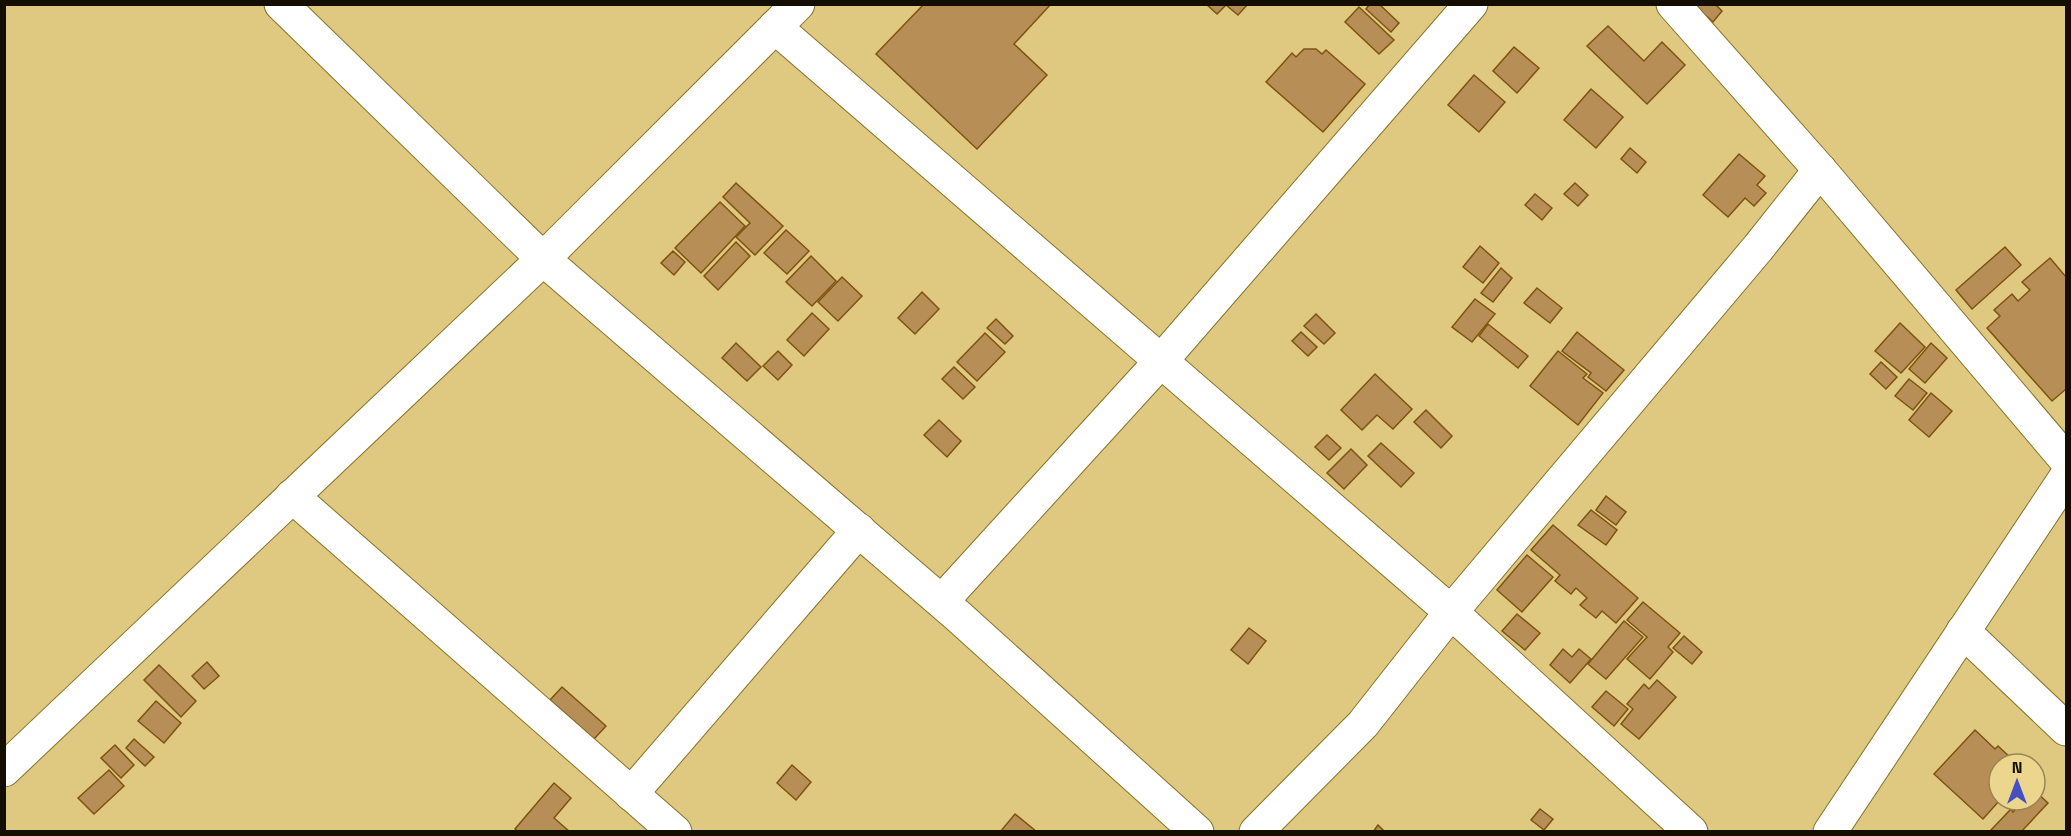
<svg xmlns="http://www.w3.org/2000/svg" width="2071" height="836" font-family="'Space Grotesk',sans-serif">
	<rect width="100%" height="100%" fill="#dfc980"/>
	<g fill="#b88e57" stroke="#7d540f" stroke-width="1.5">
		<polygon points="924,4 1051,4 1014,44 1047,75 977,149 876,54"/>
		<polygon points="1206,4 1248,4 1238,15 1226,5 1217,14"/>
		<polygon points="1370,4 1379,4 1399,23 1391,32 1366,9"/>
		<polygon points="1698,4 1715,4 1722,11 1713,22 1696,7"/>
		<polygon points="1359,7 1394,40 1379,54 1345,22"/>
		<polygon points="1608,26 1644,61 1662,42 1685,65 1647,104 1587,46"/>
		<polygon points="1514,47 1539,68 1517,93 1493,71"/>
		<polygon points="1304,49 1316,49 1322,54 1326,50 1365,84 1323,132 1266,82 1292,53 1296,57"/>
		<polygon points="1474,75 1505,102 1479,132 1448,105"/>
		<polygon points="1591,89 1623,117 1596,148 1564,120"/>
		<polygon points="1630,148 1646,162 1637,173 1621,159"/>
		<polygon points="1739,154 1765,176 1757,185 1766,193 1754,206 1745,198 1728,217 1703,195"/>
		<polygon points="736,183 783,226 755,255 736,237 750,223 723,197"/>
		<polygon points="1575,183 1588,195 1578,206 1564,194"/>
		<polygon points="1535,194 1552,208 1542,220 1525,205"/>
		<polygon points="720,202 745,226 701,273 675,248"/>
		<polygon points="786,230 809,251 787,274 764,253"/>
		<polygon points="736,242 750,256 718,290 704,276"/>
		<polygon points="1480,246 1499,263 1483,283 1463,267"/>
		<polygon points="2005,247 2021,265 1972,309 1956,290"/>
		<polygon points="673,251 685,262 674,275 661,263"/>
		<polygon points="811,256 836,281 812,306 786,282"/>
		<polygon points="2050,258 2066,277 2066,389 2052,401 1987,328 2000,316 1994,310 2012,294 2018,301 2030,290 2022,282"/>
		<polygon points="1501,268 1512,278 1493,302 1481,293"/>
		<polygon points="842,277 862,296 838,321 818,302"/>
		<polygon points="1537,288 1562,308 1550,323 1524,303"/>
		<polygon points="922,292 939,309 915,334 898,318"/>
		<polygon points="1475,299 1495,314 1472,342 1452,327"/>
		<polygon points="812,313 829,329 804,356 787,340"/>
		<polygon points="1316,314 1335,333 1324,344 1304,326"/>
		<polygon points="996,319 1013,336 1005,344 987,328"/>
		<polygon points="1900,323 1925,347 1901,373 1875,351"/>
		<polygon points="1488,324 1528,356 1518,368 1479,336"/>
		<polygon points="1301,332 1317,347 1308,356 1292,341"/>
		<polygon points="1577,332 1624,370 1606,391 1588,377 1591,373 1562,351"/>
		<polygon points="985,333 1005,352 977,381 957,362"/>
		<polygon points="736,343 761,367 747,381 722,358"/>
		<polygon points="1931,343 1947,358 1925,383 1909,369"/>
		<polygon points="778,351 792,365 778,380 763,366"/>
		<polygon points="1558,351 1587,374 1583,378 1603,393 1578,425 1530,386"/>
		<polygon points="1881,362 1897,377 1886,389 1870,374"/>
		<polygon points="954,367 975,387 963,399 942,379"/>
		<polygon points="1375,374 1412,409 1393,429 1377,415 1362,430 1341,410"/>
		<polygon points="1909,379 1927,393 1913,410 1895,396"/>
		<polygon points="1931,393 1952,411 1929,437 1909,420"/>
		<polygon points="1426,410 1452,436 1441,448 1414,422"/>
		<polygon points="939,420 961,441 947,457 924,435"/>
		<polygon points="1327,435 1341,448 1329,460 1315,447"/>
		<polygon points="1381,443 1414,473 1401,487 1368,456"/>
		<polygon points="1351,449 1367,465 1344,489 1327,473"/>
		<polygon points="1606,496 1626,512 1616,525 1596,510"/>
		<polygon points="1591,510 1617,530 1606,545 1578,525"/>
		<polygon points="1553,525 1638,598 1616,623 1602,611 1596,618 1580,605 1587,598 1576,588 1571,594 1555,581 1560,575 1531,550"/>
		<polygon points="1527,555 1553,577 1522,612 1497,590"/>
		<polygon points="1643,602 1680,633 1668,647 1673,652 1650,679 1627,659 1647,637 1627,620"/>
		<polygon points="1517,614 1540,633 1525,650 1502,631"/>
		<polygon points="1624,621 1643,637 1606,679 1588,664"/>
		<polygon points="1249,628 1266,641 1248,664 1231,650"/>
		<polygon points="1684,636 1702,652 1692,664 1673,648"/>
		<polygon points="1563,649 1572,657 1579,649 1591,659 1570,683 1550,665"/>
		<polygon points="207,662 219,676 204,689 192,676"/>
		<polygon points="159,665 196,701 181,717 144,680"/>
		<polygon points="1657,680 1676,697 1639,739 1621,724 1633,709 1627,704 1644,684 1649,689"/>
		<polygon points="562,687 606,726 594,739 550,700"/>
		<polygon points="1606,691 1628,709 1614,726 1592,707"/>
		<polygon points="156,701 181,723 164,743 138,721"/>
		<polygon points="1975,730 1995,749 1998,746 2014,761 2011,764 1999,764 2000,800 1983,819 1934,774"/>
		<polygon points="134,739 154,757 145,766 126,748"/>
		<polygon points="115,745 134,765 121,778 101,758"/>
		<polygon points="792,765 811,782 796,800 777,783"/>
		<polygon points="109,770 124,786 94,814 78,798"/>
		<polygon points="554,783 571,798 554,818 570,832 519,832 515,829"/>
		<polygon points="2035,791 2048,803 2021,832 1993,832 1991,830 2011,809 2013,812 2024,800 2035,800"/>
		<polygon points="1540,809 1553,819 1544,830 1531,820"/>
		<polygon points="1015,814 1037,832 1000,832"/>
		<polygon points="1378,825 1385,832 1373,832"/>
	</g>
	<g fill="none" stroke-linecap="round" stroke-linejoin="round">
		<g stroke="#867228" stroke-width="35">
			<g id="minor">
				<polyline points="281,4 543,259 958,616 1197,832"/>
				<polyline points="1673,4 1820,170 2066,460"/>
				<polyline points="775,27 1451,612 1691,832"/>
				<polyline points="292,496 675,832"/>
				<polyline points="942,601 1161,361 1471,4"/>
				<polyline points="1963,631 2066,729"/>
				<polyline points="4,770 543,259 798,4"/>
				<polyline points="631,794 859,530"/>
				<polyline points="1256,832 1363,724 1451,612 1758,248 1820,170"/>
				<polyline points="1830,832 2066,477"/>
			</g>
		</g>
		<use href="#minor" stroke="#fff" stroke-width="33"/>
	</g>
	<rect width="2071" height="836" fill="none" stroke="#140e00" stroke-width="12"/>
	<g transform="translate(2017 782)"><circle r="28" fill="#ecd68d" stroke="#968655" stroke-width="1.5"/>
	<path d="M0-4.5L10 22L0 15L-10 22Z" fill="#454fc4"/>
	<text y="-9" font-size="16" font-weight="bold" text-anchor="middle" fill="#140e00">N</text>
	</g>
</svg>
